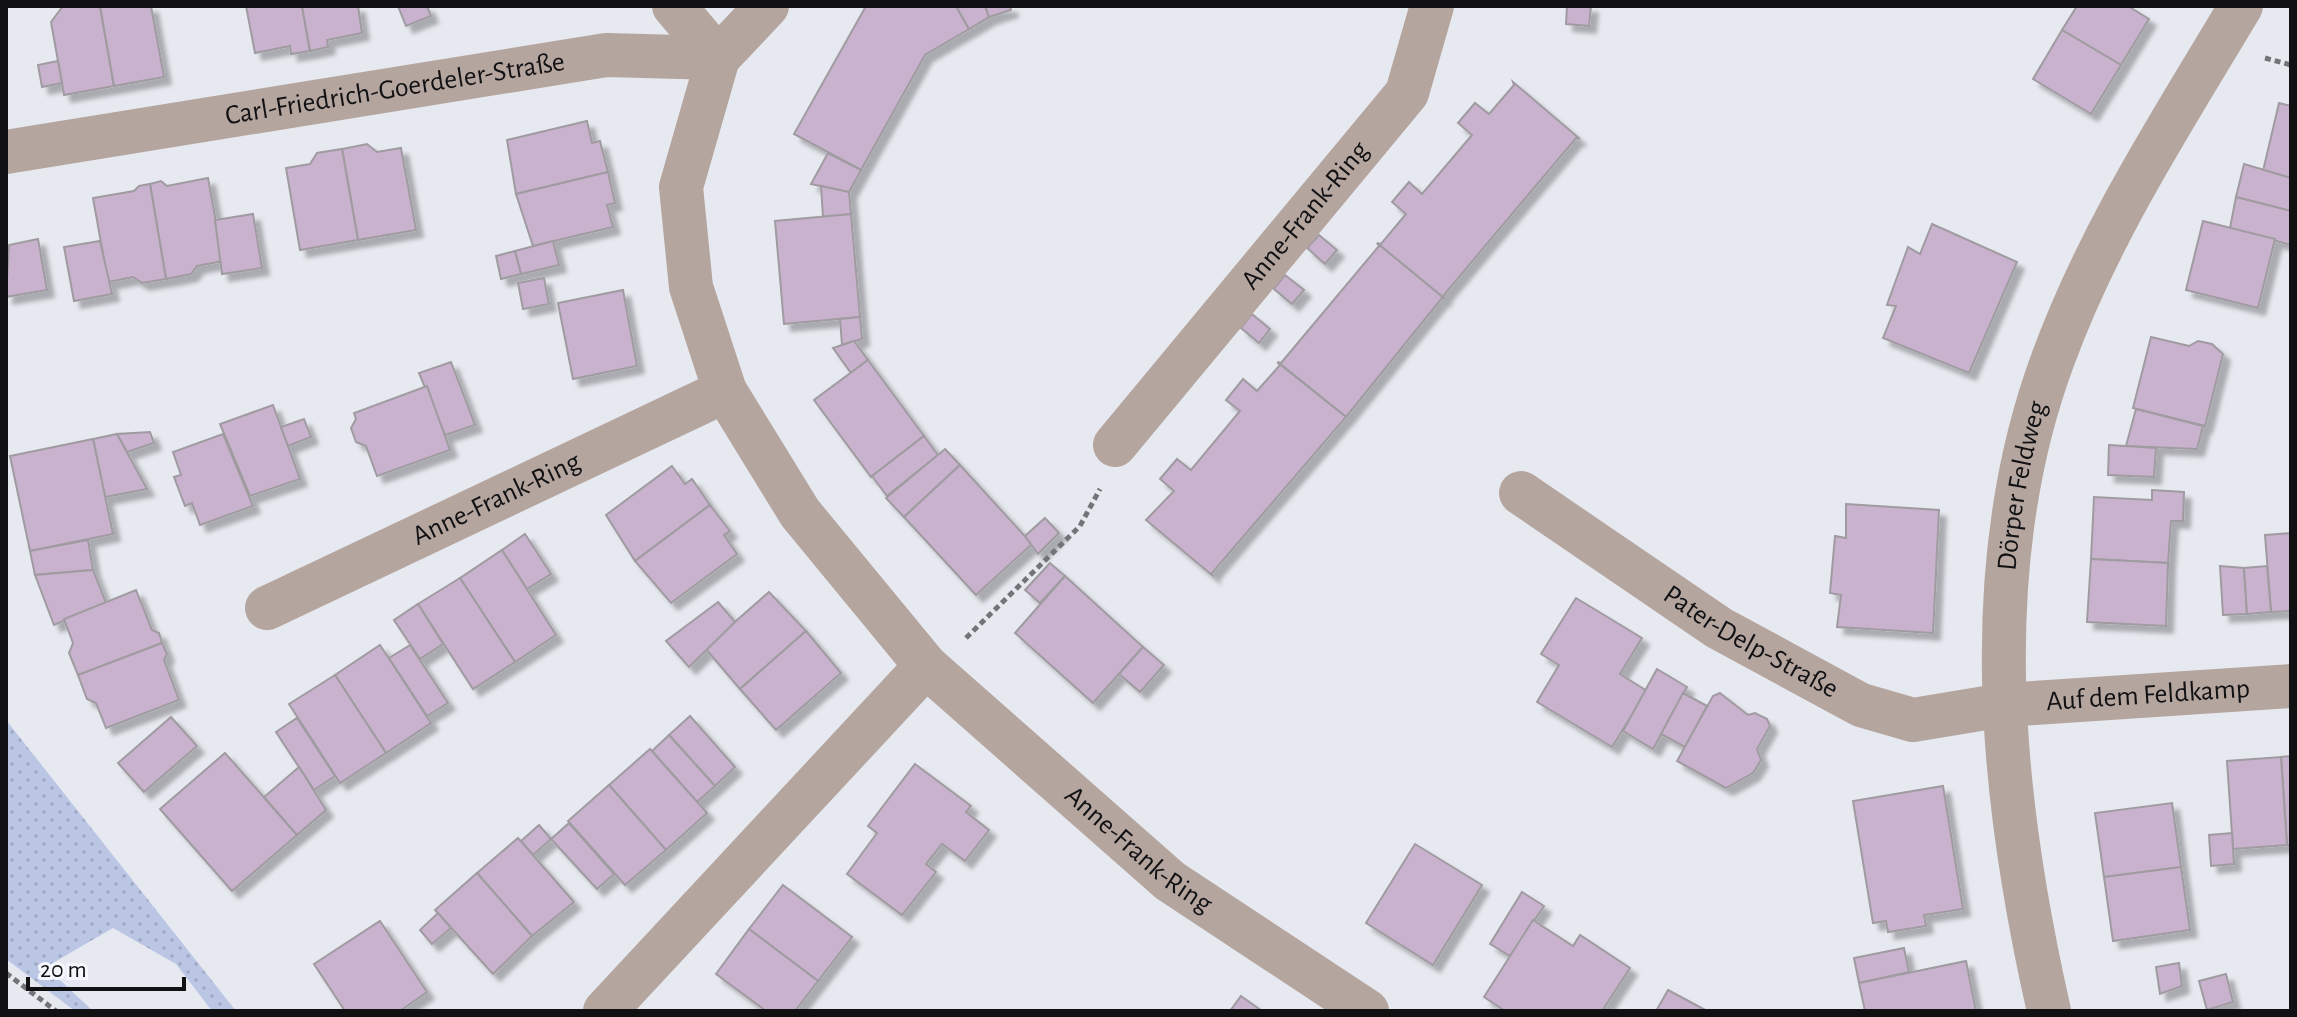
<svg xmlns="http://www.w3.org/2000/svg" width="2297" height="1017" font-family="'Alegreya Sans',sans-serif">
	<defs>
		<pattern id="grass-dots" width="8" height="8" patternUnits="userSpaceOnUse" patternTransform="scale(2)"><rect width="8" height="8" fill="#bbc6e5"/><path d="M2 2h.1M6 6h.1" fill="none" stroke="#a0a9c4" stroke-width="1.8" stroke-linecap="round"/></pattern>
		<filter id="shadow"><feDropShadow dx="7" dy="7" stdDeviation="2" flood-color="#0004"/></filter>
	</defs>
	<rect width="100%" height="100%" fill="#e7e9f0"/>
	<polygon fill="url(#grass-dots)" points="6,720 236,1011 212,1011 176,964 113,928 46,967 93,1011 75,1011 6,959"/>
	<g fill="#c8b2cd" stroke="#a09ba1" stroke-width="2" filter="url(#shadow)">
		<polygon points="63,6 100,6 114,86 64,95 51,22"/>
		<polygon points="100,6 151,6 164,77 114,86"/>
		<polygon points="246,6 302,6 310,51 291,54 290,46 255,53"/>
		<polygon points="302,6 358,6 362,33 327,40 328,47 310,51"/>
		<polygon points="398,6 427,6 431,16 406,26"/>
		<polygon points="866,6 956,6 969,29 925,55 861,170 794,134"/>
		<polygon points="956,6 985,6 989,17 969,29"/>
		<polygon points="985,6 1010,6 1011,10 989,17"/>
		<polygon points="1567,6 1591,6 1589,26 1566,24"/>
		<polygon points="2077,6 2128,6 2149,19 2121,65 2062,30"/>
		<polygon points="2062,30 2121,65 2091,114 2033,79"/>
		<polygon points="58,61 62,83 42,87 38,65"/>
		<polygon points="1513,82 1580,139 1576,138 1443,296 1445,299 1377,243 1381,244 1406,214 1392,202 1409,182 1422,194 1472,135 1458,123 1475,103 1489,114 1514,85"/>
		<polygon points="2279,103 2291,106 2291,178 2263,171"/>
		<polygon points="587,121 592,143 600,141 608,172 516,194 507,140"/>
		<polygon points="367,144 377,152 401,148 416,230 358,240 342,149"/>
		<polygon points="342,149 358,240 300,250 286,168 310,164 317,153"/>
		<polygon points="828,153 861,170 849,192 811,184"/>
		<polygon points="2244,164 2291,178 2291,211 2236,197"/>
		<polygon points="608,172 615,203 607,205 613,227 533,246 516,194"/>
		<polygon points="208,178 223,261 197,266 191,274 166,279 150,184 161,181 167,186"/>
		<polygon points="150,184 166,279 142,283 133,277 108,282 93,198 134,191 139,186"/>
		<polygon points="821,186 849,192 851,214 823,217"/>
		<polygon points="2236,197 2291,211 2291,245 2230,228"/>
		<polygon points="253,214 262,268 222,274 215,220"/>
		<polygon points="851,214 860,317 784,324 775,221"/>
		<polygon points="2203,221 2275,239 2258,308 2186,290"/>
		<polygon points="1932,224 2017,262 1969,373 1883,338 1896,306 1887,305 1908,247 1920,254"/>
		<polygon points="1319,235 1337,250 1325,264 1307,248"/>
		<polygon points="38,239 47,290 6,297 9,245"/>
		<polygon points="100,241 112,294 74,301 64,247"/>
		<polygon points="553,241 559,265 521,274 515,251"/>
		<polygon points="1377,243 1445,299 1442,298 1346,417 1278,362 1281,363 1379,246"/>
		<polygon points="515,251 521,274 501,279 496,256"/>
		<polygon points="1285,275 1304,290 1292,304 1274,289"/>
		<polygon points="544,278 549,304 523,309 518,283"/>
		<polygon points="623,290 637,366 573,379 558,303"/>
		<polygon points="1252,314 1270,329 1259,343 1241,328"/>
		<polygon points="860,317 862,339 842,345 840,319"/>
		<polygon points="2151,337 2189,346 2198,341 2212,344 2223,354 2205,426 2133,408"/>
		<polygon points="854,341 868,360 851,373 833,348"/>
		<polygon points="868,360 924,436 871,477 814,400"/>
		<polygon points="451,362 475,425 445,435 419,373"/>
		<polygon points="1277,362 1346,417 1212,573 1213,576 1146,520 1174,491 1160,479 1177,459 1191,470 1240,411 1226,400 1243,379 1257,391 1280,365"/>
		<polygon points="427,386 450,450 377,476 366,446 356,442 351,428 356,419 354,413"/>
		<polygon points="273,405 300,479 250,496 220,424"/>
		<polygon points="2136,409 2203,426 2197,449 2126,446"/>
		<polygon points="304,419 311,437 288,446 281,427"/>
		<polygon points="150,432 154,443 127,452 117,434"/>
		<polygon points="117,434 147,489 105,497 93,439"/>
		<polygon points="223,434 253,506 200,525 192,503 185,506 174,477 181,475 173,452"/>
		<polygon points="924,436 938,455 887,496 872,476"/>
		<polygon points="93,439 113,534 30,551 10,456"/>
		<polygon points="2109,445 2156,448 2154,477 2108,475"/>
		<polygon points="945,449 960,465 904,517 886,498"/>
		<polygon points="960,465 1032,544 976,595 904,517"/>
		<polygon points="672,466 685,484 692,479 710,505 635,561 606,515"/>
		<polygon points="2152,490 2184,492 2183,521 2171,521 2168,563 2091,559 2094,497 2152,500"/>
		<polygon points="1846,504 1939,510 1933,633 1837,627 1841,595 1830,593 1835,536 1846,538"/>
		<polygon points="710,505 730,531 724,535 737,554 671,603 635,561"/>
		<polygon points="1045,518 1059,533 1038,554 1025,536"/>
		<polygon points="2291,533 2291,611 2271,612 2265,535"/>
		<polygon points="525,534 551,574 527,589 502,550"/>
		<polygon points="88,540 93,570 35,575 30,551"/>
		<polygon points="502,550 556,635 515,662 460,578"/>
		<polygon points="2091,559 2168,563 2166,626 2087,622"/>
		<polygon points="1050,563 1065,576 1040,603 1025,590"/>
		<polygon points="2220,566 2244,568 2247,614 2223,615"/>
		<polygon points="2267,566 2271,612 2247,614 2244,568"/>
		<polygon points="93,570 106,603 54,625 35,575"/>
		<polygon points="1065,576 1143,647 1093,703 1015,633"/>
		<polygon points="460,578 515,662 473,689 418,604"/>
		<polygon points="136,590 152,630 159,633 162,643 78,675 69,653 73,643 64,619"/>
		<polygon points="769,592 806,631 740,689 705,648"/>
		<polygon points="1576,598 1642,638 1620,674 1647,691 1612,747 1537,702 1559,665 1541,654"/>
		<polygon points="718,602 735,622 689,667 666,641"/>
		<polygon points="418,604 443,644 420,659 394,620"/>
		<polygon points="806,631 841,673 776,730 740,689"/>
		<polygon points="162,643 167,654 164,660 179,700 106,728 96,703 87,699 78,675"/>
		<polygon points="380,645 431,723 386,753 335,675"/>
		<polygon points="410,645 448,703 427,716 389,658"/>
		<polygon points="1143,647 1164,665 1140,692 1119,674"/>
		<polygon points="1657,669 1687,687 1653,749 1623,731"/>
		<polygon points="335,675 386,753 340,783 289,704"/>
		<polygon points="1683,693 1707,706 1685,747 1661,734"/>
		<polygon points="1720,693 1748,715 1755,713 1767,719 1770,726 1757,749 1761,760 1753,773 1726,788 1677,761 1713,696"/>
		<polygon points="690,716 735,767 715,786 669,735"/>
		<polygon points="171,717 197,746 144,792 118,763"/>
		<polygon points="297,718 335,776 314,790 276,732"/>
		<polygon points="669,735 715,786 697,802 652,751"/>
		<polygon points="650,749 707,813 666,850 609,785"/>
		<polygon points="225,753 297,835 232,891 160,809"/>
		<polygon points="2291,756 2291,845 2287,845 2281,757"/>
		<polygon points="2281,757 2287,845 2233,849 2227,761"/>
		<polygon points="915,764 971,806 966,812 989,830 965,861 942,844 926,864 936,872 902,915 847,874 877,833 868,826"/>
		<polygon points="299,767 326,810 297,835 264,797"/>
		<polygon points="609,785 666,850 625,885 568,821"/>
		<polygon points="1943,786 1963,909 1924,915 1926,926 1888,932 1886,921 1873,923 1853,801"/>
		<polygon points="2172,803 2181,867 2104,877 2095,813"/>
		<polygon points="569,823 614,874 597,889 551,839"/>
		<polygon points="539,825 551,839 533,855 521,841"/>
		<polygon points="2232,833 2234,864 2211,866 2209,835"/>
		<polygon points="518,838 574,902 532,936 477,873"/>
		<polygon points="1415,844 1482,885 1433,965 1366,923"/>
		<polygon points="2181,867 2190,930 2113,941 2104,877"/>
		<polygon points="477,873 532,936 493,974 435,910"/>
		<polygon points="783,885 852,937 818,981 749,929"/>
		<polygon points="1522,892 1544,906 1510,956 1490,944"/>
		<polygon points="438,913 451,928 432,944 420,930"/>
		<polygon points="1533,920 1573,946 1580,935 1630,968 1602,1011 1505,1011 1484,997"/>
		<polygon points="380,921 427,992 400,1011 345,1011 314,964"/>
		<polygon points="749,929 818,981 795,1011 766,1011 716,974"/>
		<polygon points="1904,948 1909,972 1859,983 1854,958"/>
		<polygon points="1966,961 1976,1011 1865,1011 1859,983"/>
		<polygon points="2179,963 2182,986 2160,994 2156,967"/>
		<polygon points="2226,974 2233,1002 2207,1010 2199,981"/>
		<polygon points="1668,990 1707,1011 1656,1011"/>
		<polygon points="1241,996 1262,1011 1230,1011"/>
	</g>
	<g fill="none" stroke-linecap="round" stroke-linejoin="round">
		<g stroke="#737478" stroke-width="5" stroke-dasharray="6 4" stroke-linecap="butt">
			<polyline points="2265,58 2291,65"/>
			<polyline points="966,638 1080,526 1100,489"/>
			<polyline points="6,973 56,1011"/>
		</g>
		<g stroke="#b5a59f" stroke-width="44">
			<polyline points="674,6 718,58"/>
			<path id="s1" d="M767,6l-49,52 -37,129 10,100 34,104 75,122 126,153 244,215 197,130"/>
			<path id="s2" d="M6,152l600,-97 112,3"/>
			<path id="s3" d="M1115,445l292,-352 25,-87"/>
			<path id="s4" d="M1521,493l198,135 142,77 52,15 91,-15 287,-19"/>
			<path id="s5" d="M267,608l458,-217"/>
			<polyline points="605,1011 926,666"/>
			<path id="s6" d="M2049,1011c-48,-211 -73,-445 4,-652 46,-126 120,-239 188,-353"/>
		</g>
	</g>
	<g text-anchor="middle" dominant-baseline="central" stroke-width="7" stroke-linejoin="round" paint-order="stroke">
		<g font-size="28" fill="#111113" stroke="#f4f7fd">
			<text stroke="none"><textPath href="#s2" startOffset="394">Carl-Friedrich-Goerdeler-Straße</textPath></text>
			<text stroke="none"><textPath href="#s3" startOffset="298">Anne-Frank-Ring</textPath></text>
			<text stroke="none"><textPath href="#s6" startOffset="530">Dörper Feldweg</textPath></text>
			<text stroke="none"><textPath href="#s5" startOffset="254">Anne-Frank-Ring</textPath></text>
			<text stroke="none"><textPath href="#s4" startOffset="274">Pater-Delp-Straße</textPath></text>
			<text stroke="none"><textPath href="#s4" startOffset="692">Auf dem Feldkamp</textPath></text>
			<text stroke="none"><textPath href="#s1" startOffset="1038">Anne-Frank-Ring</textPath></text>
		</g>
	</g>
	<rect width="2297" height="1017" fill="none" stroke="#111113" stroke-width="16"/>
	<path d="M28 977v12h156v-12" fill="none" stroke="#111113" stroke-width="4"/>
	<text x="40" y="977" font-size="24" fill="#111113" stroke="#f4f7fd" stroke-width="6" paint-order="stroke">20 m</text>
</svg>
